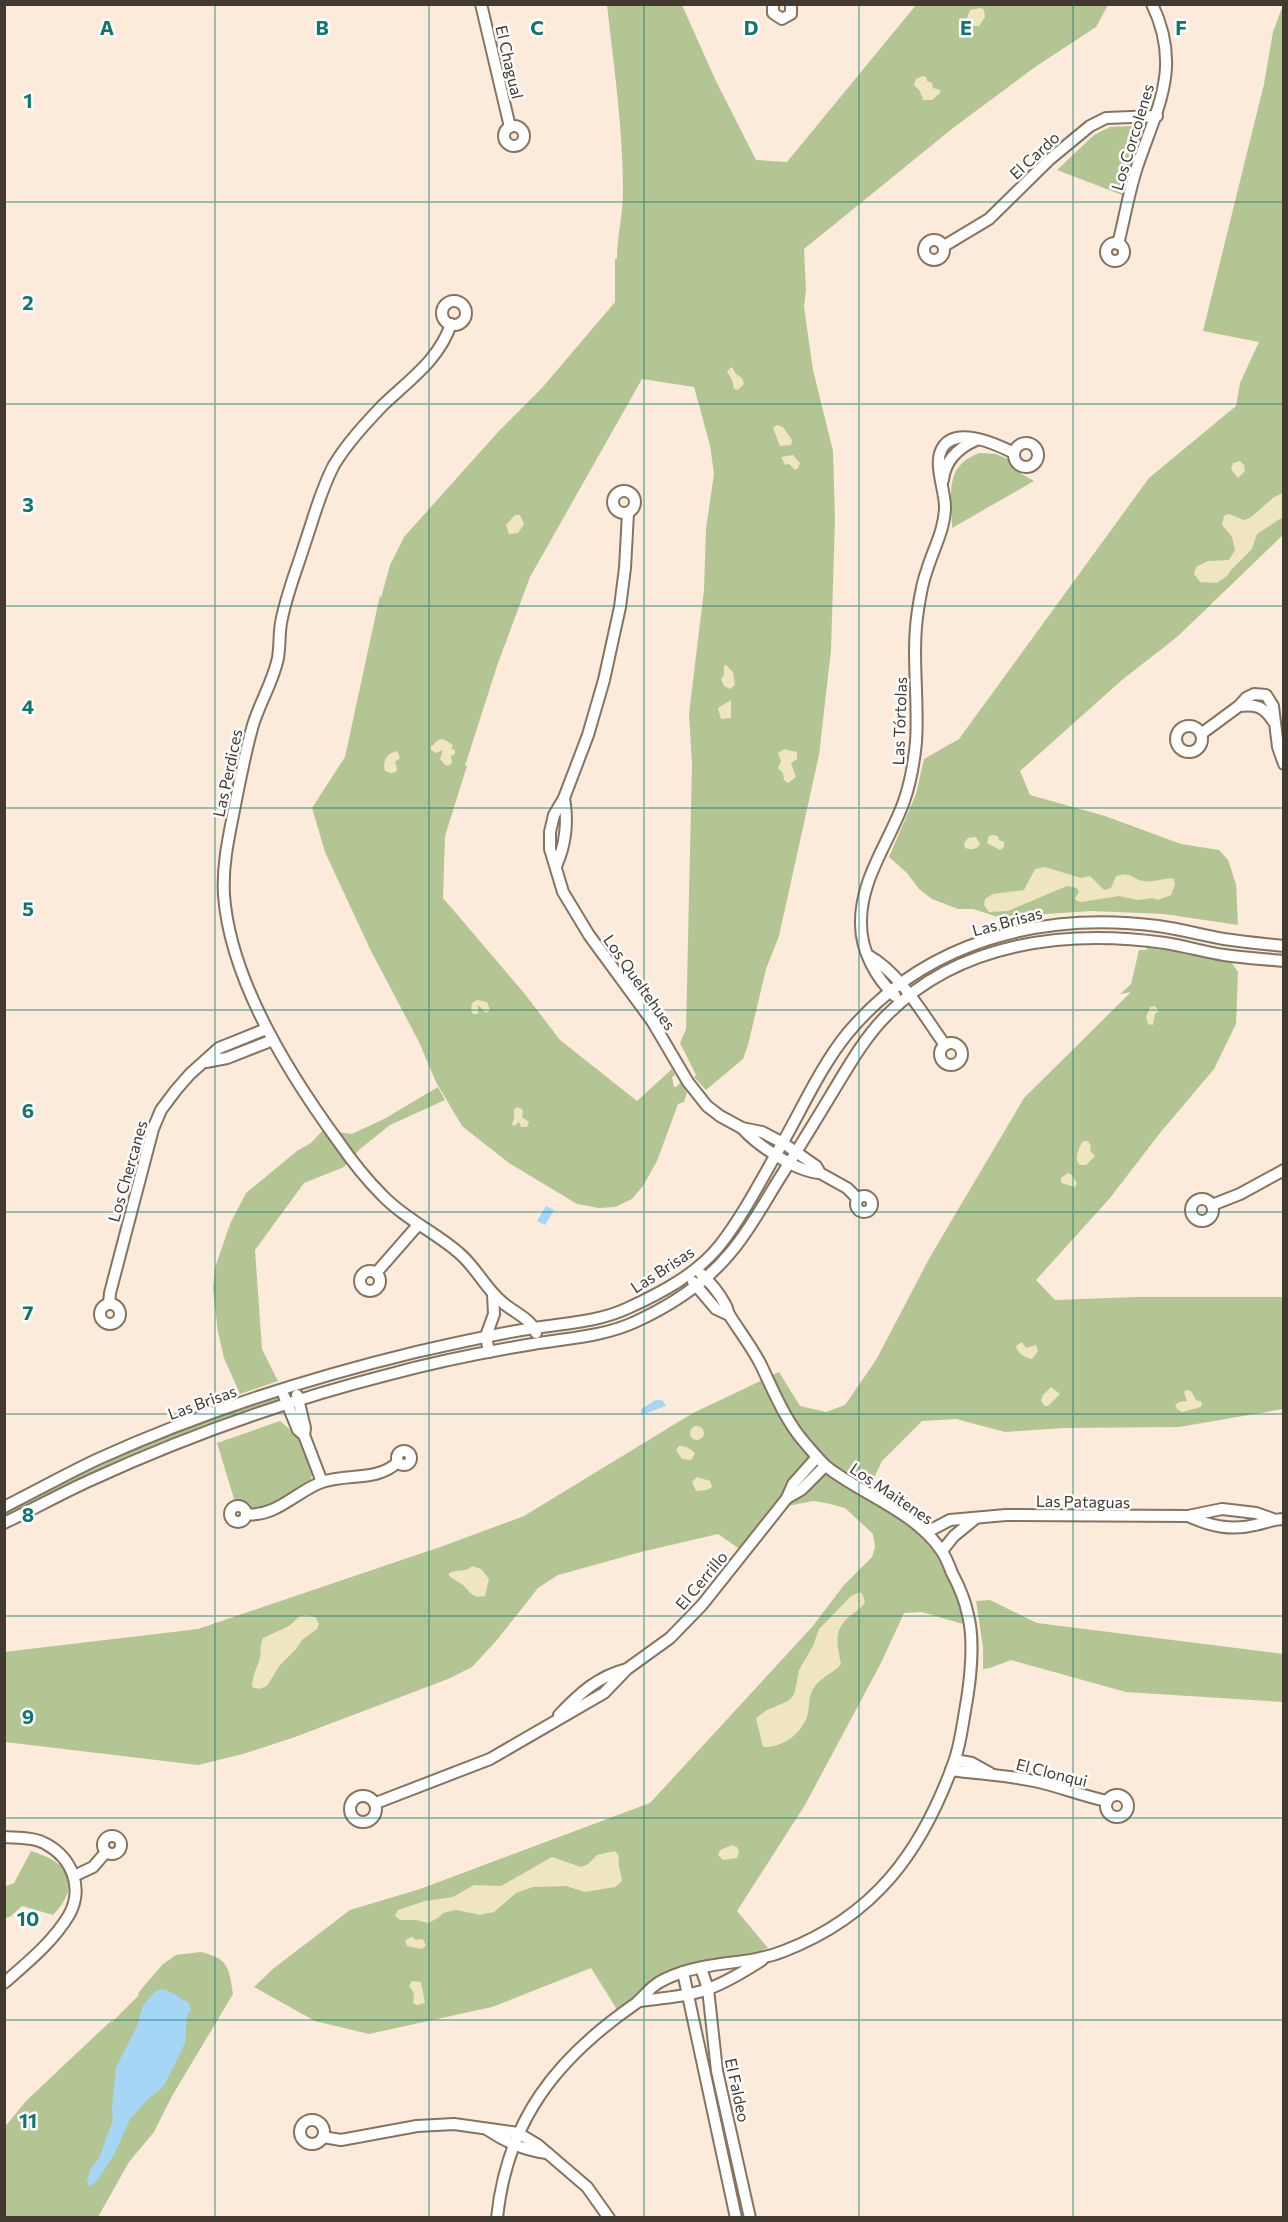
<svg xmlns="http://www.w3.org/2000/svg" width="1288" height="2222" font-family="Commissioner,sans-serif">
	<rect width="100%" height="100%" fill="#fcebda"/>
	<g fill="#b3c593">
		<path d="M607,5h75l33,74 41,81 31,2 129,-157h192l-12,22 -61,40 -82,61 -149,121 2,41 -2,17 9,63 20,81 2,68 -4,131 -12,105 -40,181 -13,33 -18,76 -5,14 -37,31 -12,-13 2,-2 -16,-32 6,-14 6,-265 -3,-50 15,-124 2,-61 8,-55 -4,-29 -16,-58 -52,-8 -112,198 -33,89 -32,100h2l-22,70 -2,62 81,95 36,47 77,61 35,-32 3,6 -3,2 2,10h2l5,-5 6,11 -3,9 -6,2 -21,57 -14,25 -11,13 -17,8 -16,1 -22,-4 -68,-41 -47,-37 -26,-44 -17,-40 -48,-91 -46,-99 -13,-44 33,-51 35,-162 1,3 9,-33 14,-28 94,-105 44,-44 73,-86v-43h2c0,-22 6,-44 6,-67 0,-63 -9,-125 -16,-187z"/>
		<polygon points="1283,5 1283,535 1177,637 1122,680 1020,771 1030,795 1105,816 1181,844 1219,850 1228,860 1236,884 1238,925 1164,914 1091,911 1046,914 1004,919 973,909 958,909 932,899 919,889 907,873 889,857 916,794 924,759 959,739 1149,478 1236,406 1240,383 1259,342 1203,331 1264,84 1273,32"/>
		<polygon points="1134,126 1150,129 1125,196 1057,170 1094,135 1110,127"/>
		<path d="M980,453l16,1 14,6 10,13 14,8 -82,47c0,-32 -9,-63 28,-75z"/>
		<polygon points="1147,948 1192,953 1231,962 1238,972 1236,1024 1214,1069 1160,1133 1110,1198 1036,1280 1055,1300 1136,1297 1283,1297 1283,1409 1179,1427 1063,1428 1005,1432 956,1419 922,1421 882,1461 866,1495 913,1526 934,1547 957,1591 963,1624 922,1612 904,1613 881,1663 805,1805 737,1911 768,1948 725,1963 673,1976 618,2011 591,1968 492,2007 369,2034 315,2021 254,1987 274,1968 350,1910 420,1889 650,1803 812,1627 844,1585 872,1557 875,1547 873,1534 845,1508 826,1503 813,1501 777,1508 741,1550 718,1534 641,1552 558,1575 538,1588 497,1640 472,1667 448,1679 295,1737 243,1754 198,1765 5,1742 4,1652 198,1629 443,1546 524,1516 693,1413 779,1372 800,1406 826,1412 845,1405 876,1360 930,1257 1024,1098 1131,992 1120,994 1131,984 1139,950 1146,950"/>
		<polygon points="438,1087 445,1100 390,1125 360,1149 344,1167 304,1183 255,1250 262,1349 278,1381 240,1394 224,1358 218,1332 213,1288 215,1268 230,1224 246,1193 297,1151 311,1143 323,1130 352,1134 384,1119"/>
		<path d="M275,1397l4,1 -2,5 -272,115v-6c88,-45 176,-85 270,-115z"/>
		<polygon points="280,1421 300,1438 313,1474 309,1482 265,1508 249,1508 242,1503 235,1502 217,1443"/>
		<polygon points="990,1600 1037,1623 1283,1654 1283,1702 1126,1692 1011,1660 990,1668 983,1669 983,1647 976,1601"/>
		<path d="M31,1851c38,11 52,33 22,64l-31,-9 -12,11 -5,1 -1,-31 10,-4z"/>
		<path d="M201,1952c28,7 28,16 32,42l-61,102 -18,36 -25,30 -31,55h-93l-1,-89 22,-27 88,-83 -4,6 27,-27 2,-3 -1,-1 25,-29 13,-9z"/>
	</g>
	<g fill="#efe5c0">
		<polygon points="981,8 984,10 985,17 979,26 974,26 967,18 970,10"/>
		<polygon points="923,76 926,77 927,81 932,83 933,88 940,90 940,93 932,100 923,100 920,91 914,85 916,79"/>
		<polygon points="732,367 736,374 742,378 744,384 738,390 734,389 732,380 727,371"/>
		<polygon points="777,425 783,427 792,440 791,445 780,446 773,428"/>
		<polygon points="793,455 800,463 798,468 795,470 789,464 785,465 781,457"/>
		<polygon points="1240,461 1244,465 1245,471 1238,478 1231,469 1233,463"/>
		<polygon points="1283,493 1283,517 1257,534 1252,549 1231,570 1227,576 1217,583 1200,582 1194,574 1196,567 1208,561 1229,560 1235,550 1232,537 1222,525 1224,516 1229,514 1244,520 1250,518 1274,497"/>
		<polygon points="515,515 520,515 524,524 518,533 509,534 506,525"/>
		<polygon points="726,665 733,672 735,685 730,689 724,686 721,679 724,675 724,666"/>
		<polygon points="731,700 731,718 721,719 718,708"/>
		<polygon points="443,739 453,745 451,749 455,750 455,754 451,756 452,763 448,766 444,764 440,759 443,750 436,753 431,750 431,747 438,740"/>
		<polygon points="784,749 797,752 797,759 791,763 796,777 788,783 784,780 783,773 778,768 781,761 778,753"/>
		<path d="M397,751l3,7 -5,4 2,6 -1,4 -5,1 -6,-2c-3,-10 2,-18 12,-20z"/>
		<polygon points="993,835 998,836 999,840 1004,842 1004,847 1000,850 987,843 989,836"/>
		<path d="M976,837l4,7c-4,6 -9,6 -15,4l-1,-5 4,-5z"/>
		<path d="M1045,867l36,11 9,-2 14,14 7,-2 5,-12c16,-5 15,3 28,5 11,2 20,-4 30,-2l1,6 -4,10 -13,5 -6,-2 -14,2 -19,-4 -37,6 -5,-1 -2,-3 4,-6 -2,-4 -10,-2 -59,25 -19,1 -5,-7 1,-6 8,-5 31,-4 11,-21z"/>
		<polygon points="477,1000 487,1002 490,1010 486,1013 478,1005 478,1014 473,1014 471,1010 472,1003"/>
		<polygon points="1155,1006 1159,1011 1155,1014 1153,1025 1148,1024 1146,1017 1150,1007"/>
		<polygon points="518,1107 523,1110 522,1117 529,1122 527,1127 521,1127 519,1122 514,1126 512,1124 514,1118 514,1109"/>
		<path d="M1083,1141h5l3,5 -1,5 5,5 -9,9h-6c-7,-6 -1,-17 3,-24z"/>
		<polygon points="1068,1173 1072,1175 1077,1183 1075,1187 1061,1183 1061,1178"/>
		<path d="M1022,1342l4,6 10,-3 2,6 -6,8c-7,-1 -15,-6 -16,-13z"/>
		<polygon points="1051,1387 1060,1394 1048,1406 1045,1406 1041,1401 1043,1395"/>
		<polygon points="1186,1390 1191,1391 1196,1400 1202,1402 1201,1407 1182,1412 1177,1409 1175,1405 1179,1402 1187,1401 1184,1392"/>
		<circle cx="697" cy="1433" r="7"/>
		<path d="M679,1446c5,-1 14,4 16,8l-4,6 -9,-1 -6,-9z"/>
		<polygon points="697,1477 710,1481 712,1487 707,1490 696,1491 692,1482"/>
		<path d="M472,1566l9,3 8,10 -4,17c-12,3 -15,-4 -22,-11 -4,-3 -9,-5 -14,-9v-3c8,-4 16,0 23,-7z"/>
		<path d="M860,1592l3,3 2,8c-5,6 -10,9 -15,13 -17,13 -13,29 -9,48 -8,10 -21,13 -28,25 -5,8 -3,19 -6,28 -7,18 -25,31 -44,30l-7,-29 11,-8 21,-9 5,-5 2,-5 4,-21 14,-24 6,-17 32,-33z"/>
		<path d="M307,1615l9,3 3,6 -2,5 -15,11 -6,9 -16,16 -13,21 -8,3 -7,-2c0,-12 5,-18 8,-29 1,-8 0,-13 3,-20l26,-12 11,-10z"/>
		<polygon points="732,1845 737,1847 739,1852 737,1858 723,1860 718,1855 720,1850"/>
		<path d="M615,1851l4,5c-2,9 2,16 3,25l-7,6 -30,5 -19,-6 -33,1 -17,6 -22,19 -14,3 -24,-5 -13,3 -5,5 -10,5 -12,-3h-16l-5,-4 3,-6 27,-9 28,-4 21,-12 27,1 51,-29 29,10 7,-3 9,-9z"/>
		<polygon points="412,1937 416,1940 423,1939 426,1946 421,1949 407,1946 405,1940"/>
		<polygon points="412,1981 421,1982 425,2003 417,2005 413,2003 414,1993 409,1986"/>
	</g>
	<g fill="#a5d6f5">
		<polygon points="546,1206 554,1210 545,1225 537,1221"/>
		<polygon points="656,1400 662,1400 666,1406 641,1415 641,1409"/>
		<path d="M162,1989c12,2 17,10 27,14l2,7 -4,6 -2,27 -20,41 -6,7 -11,8 -18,20 -16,36 -18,27 -7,5 -2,-7 4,-12 8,-10 14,-38 -1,-12 4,-41 21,-41 6,-21 13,-14z"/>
	</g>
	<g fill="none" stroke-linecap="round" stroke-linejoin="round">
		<g stroke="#867460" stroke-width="14">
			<g id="minor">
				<polyline points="481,4 510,127"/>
				<polyline points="773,4 773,13 782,19 791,14 791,4"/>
				<circle cx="514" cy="136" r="10"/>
				<circle cx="934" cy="250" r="10"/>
				<circle cx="1115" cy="252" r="9"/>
				<path d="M1118,244c7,-27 11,-54 20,-80 20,-58 44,-98 14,-160"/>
				<polyline points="944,246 989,219 1050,159 1090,126 1106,118 1157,116"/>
				<circle cx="454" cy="313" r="12"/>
				<path d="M451,324c-12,36 -42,56 -68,81 -17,18 -36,38 -49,60 -13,24 -20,52 -29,78 -8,26 -19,52 -24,80 -2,11 -1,23 -3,35 -5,24 -18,44 -25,67 -7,24 -12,50 -17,75 -6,32 -14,62 -12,95 6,84 65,179 114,246 13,19 28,38 45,55 22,23 52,36 76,57 17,14 26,35 43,49 11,10 30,17 34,31"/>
				<circle cx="1026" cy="455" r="12"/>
				<path d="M943,480c2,-20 15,-32 33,-40"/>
				<circle cx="624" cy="502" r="11"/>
				<polyline points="628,513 625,568 620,607 604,680 588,735 564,798 554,815 550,832 550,849 563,892 589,935 652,1021 688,1082 707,1106 720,1116 742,1128 762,1132 783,1143 816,1166 820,1173 847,1188 858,1199"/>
				<path d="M1239,706c16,-2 25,0 34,15"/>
				<circle cx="1189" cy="739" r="13"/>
				<polyline points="1201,734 1239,706 1246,698 1254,694 1266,695 1273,706 1278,747 1284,764"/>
				<path d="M556,866c10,-22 12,-45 8,-68"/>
				<path d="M869,956c31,17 55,60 76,89"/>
				<path d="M895,996c-19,-18 -34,-45 -34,-72 -1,-44 27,-80 42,-120 7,-19 11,-41 13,-62 3,-44 -5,-88 2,-132 2,-13 4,-27 9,-40 6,-20 17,-39 18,-61 1,-18 -13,-46 -2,-62 14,-21 53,-3 71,6"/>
				<circle cx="951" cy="1054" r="11"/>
				<polyline points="206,1062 227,1058 273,1040"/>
				<path d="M742,1128c16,18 55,44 78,45"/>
				<circle cx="864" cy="1204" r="8"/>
				<circle cx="1202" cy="1210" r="11"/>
				<polyline points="1212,1205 1240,1194 1284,1170"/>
				<circle cx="370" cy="1281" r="10"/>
				<polyline points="376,1273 418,1225"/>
				<polyline points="693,1282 716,1309 729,1315"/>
				<polyline points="109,1304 110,1293 153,1129 161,1110 176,1090 190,1074 219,1048 266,1029"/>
				<circle cx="110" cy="1314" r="10"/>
				<polyline points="489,1352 486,1336 494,1314 493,1294"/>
				<polyline points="297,1395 305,1428 304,1435"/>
				<polyline points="284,1396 298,1430 304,1435 322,1482"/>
				<circle cx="404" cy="1458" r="7"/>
				<polyline points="787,1498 801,1490 825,1466"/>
				<circle cx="238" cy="1514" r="8"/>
				<path d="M4,1507c32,-16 62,-33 94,-48 101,-46 211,-81 318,-107 39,-9 78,-18 118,-24 32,-5 64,-6 94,-20 33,-15 69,-34 92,-63 21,-27 38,-59 55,-89 24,-40 43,-86 72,-122 77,-93 195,-123 311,-108 22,3 44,9 66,13 20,3 40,5 60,7"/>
				<path d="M246,1514c29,4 51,-23 76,-32 26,-9 55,0 76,-20"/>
				<path d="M1188,1516c22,10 43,15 67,9 10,-2 18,-6 29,-6"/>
				<path d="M4,1523c30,-14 58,-30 87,-43 96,-44 194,-79 296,-105 48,-13 97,-23 146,-31 35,-6 69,-7 102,-22 37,-17 70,-38 96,-70 17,-20 31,-45 45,-68 19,-30 37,-59 55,-89 17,-28 33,-57 56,-80 72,-73 180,-86 278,-72 20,3 39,9 59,12 20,3 40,4 60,6"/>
				<polyline points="927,1532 950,1520 1006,1515 1188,1516 1222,1509 1256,1513 1273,1519"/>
				<polyline points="942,1551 954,1536 976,1518"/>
				<path d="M559,1715c20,-21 39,-39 68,-46"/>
				<polyline points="955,1760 972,1763 990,1773"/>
				<path d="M951,1770c28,4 55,5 83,11 25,5 48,15 73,20"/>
				<circle cx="1117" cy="1806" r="11"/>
				<circle cx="363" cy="1809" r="13"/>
				<polyline points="376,1803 490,1759 604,1693 627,1669 670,1638 702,1605 787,1498 793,1484 817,1457"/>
				<circle cx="112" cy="1845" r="9"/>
				<path d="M4,1837c14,1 30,0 42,7 26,14 38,44 23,71 -16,27 -42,48 -65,68"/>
				<polyline points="74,1876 93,1867 106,1852"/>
				<polyline points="701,1968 708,1989 717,2071 750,2218"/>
				<polyline points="683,1972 736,2218"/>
				<path d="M639,2001c23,-3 47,-4 69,-12 19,-7 37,-18 54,-29"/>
				<circle cx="312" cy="2132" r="12"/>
				<path d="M488,2130c18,12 37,21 59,23"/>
				<polyline points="323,2137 341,2140 417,2126 454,2124 518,2133 538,2145 587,2187 609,2218"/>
				<path d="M497,2218c10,-98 60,-160 138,-214 7,-5 12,-13 19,-18 7,-6 20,-11 29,-14 32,-11 69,-8 101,-21 91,-35 138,-100 170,-189 6,-16 8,-34 11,-51 5,-27 10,-69 3,-96 -3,-15 -9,-29 -16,-42 -3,-8 -6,-16 -11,-23 -27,-39 -78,-55 -114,-83 -8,-7 -15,-16 -22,-24 -20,-23 -31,-51 -44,-78 -9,-18 -21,-33 -31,-49 -4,-7 -1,-5 -5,-12 -6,-11 -15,-22 -24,-30"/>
			</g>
		</g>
		<use href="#minor" stroke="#fff" stroke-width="10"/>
	</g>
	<path fill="none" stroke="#0f766e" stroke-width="1.5" stroke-opacity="0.55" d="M215,4v2214M429,4v2214M644,4v2214M859,4v2214M1073,4v2214M4,202h1280M4,404h1280M4,606h1280M4,808h1280M4,1010h1280M4,1212h1280M4,1414h1280M4,1616h1280M4,1818h1280M4,2020h1280"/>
	<g text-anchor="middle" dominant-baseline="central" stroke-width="5" stroke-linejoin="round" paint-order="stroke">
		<g font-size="16" fill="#423a31" stroke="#fcfcfc">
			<text transform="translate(510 62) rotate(77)">El Chagual</text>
			<text transform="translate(1132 137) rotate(-73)">Los Corcolenes</text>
			<text transform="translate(1034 155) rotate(-43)">El Cardo</text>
			<text transform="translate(899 721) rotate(-88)">Las Tórtolas</text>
			<text transform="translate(227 773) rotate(-78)">Las Perdices</text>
			<text transform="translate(1007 921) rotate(-15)">Las Brisas</text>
			<text transform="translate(640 982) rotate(55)">Los Queltehues</text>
			<text transform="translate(127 1171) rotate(-74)">Los Chercanes</text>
			<text transform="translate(662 1269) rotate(-33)">Las Brisas</text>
			<text transform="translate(202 1402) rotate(-20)">Las Brisas</text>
			<text transform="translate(892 1493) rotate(34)">Los Maitenes</text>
			<text transform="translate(1083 1501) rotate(1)">Las Pataguas</text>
			<text transform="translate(701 1580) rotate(-50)">El Cerrillo</text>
			<text transform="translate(1052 1772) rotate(14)">El Clonqui</text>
			<text transform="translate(738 2090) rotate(78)">El Faldeo</text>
		</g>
	</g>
	<g font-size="20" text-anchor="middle" font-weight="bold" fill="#0f766e" stroke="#fcfcfc" stroke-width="5" stroke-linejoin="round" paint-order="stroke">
		<text x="107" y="35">A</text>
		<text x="322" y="35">B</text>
		<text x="537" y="35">C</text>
		<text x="751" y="35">D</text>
		<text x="966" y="35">E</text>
		<text x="1181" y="35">F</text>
		<text x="28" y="108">1</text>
		<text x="28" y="310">2</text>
		<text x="28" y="512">3</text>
		<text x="28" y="714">4</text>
		<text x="28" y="916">5</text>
		<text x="28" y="1118">6</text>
		<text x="28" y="1320">7</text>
		<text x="28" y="1522">8</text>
		<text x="28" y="1724">9</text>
		<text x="28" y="1926">10</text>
		<text x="28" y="2128">11</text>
	</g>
	<rect width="1288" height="2222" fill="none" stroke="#423a31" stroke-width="12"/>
</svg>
